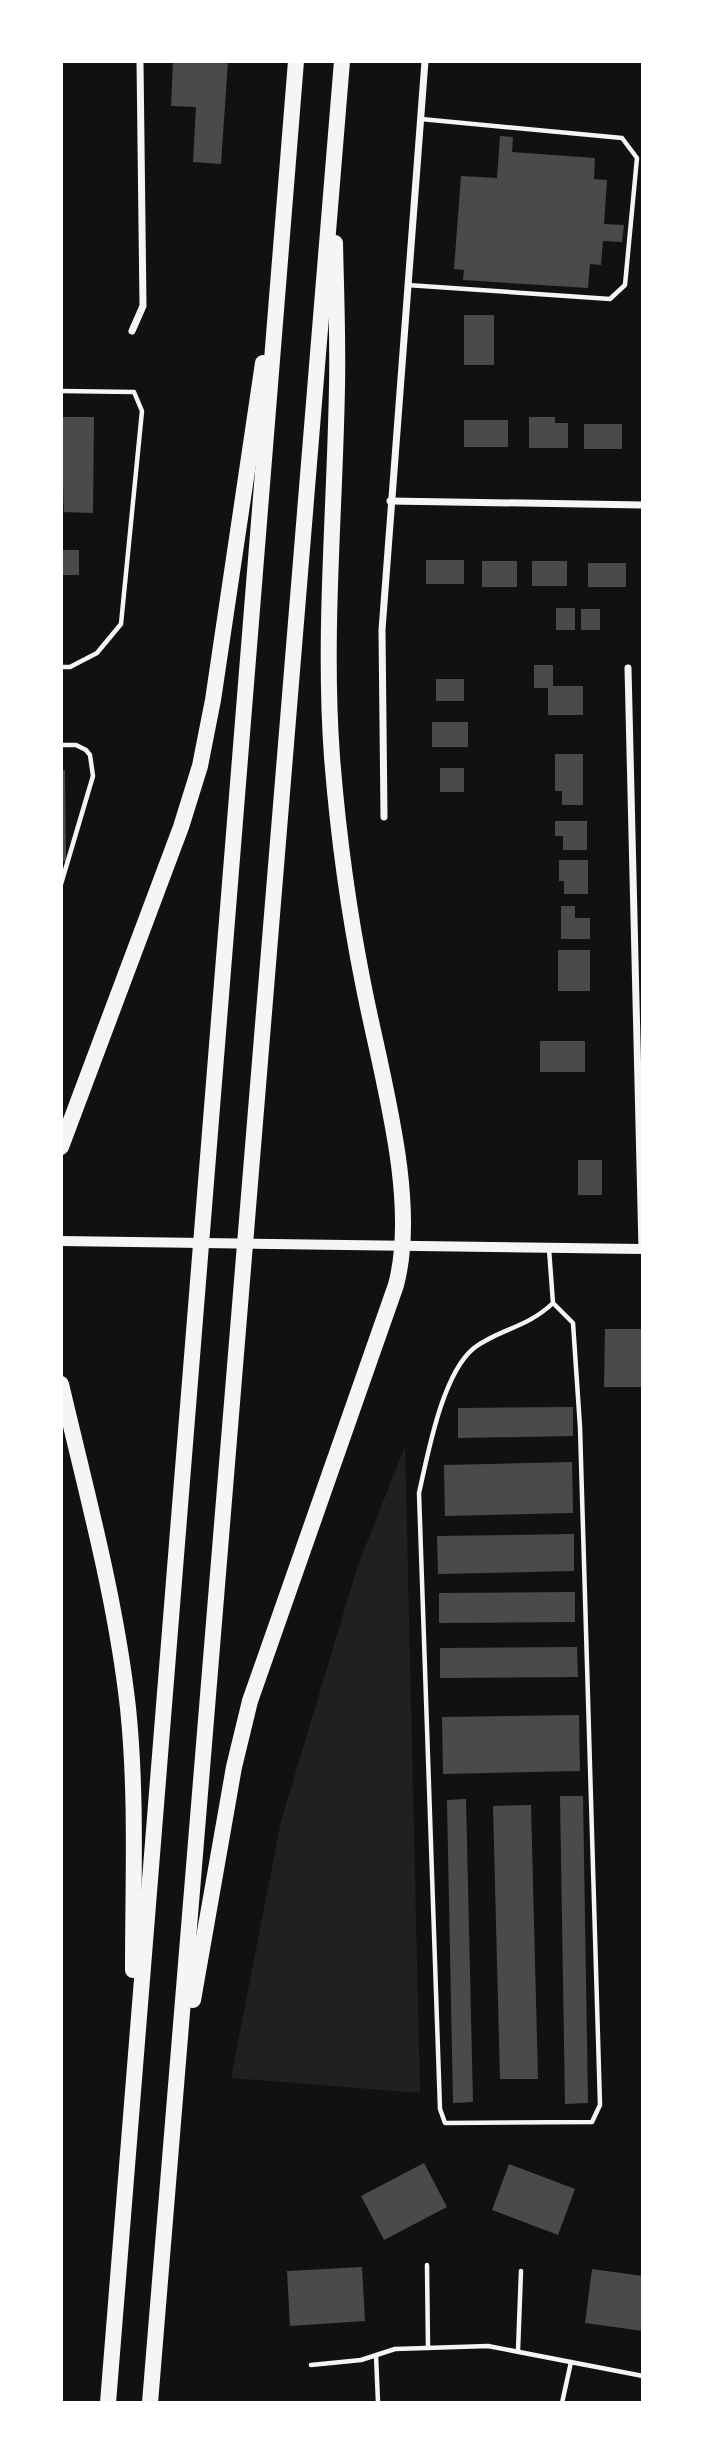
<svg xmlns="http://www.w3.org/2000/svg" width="704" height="2464" font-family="'Titillium Web',sans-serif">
	<rect width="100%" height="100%" fill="#111"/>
	<polygon fill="#202020" points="405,1446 420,2093 231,2078 281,1821 357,1568"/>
	<g fill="#4a4a4a">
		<polygon points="173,61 228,61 221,164 193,162 196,107 171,106"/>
		<polygon points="500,136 513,137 512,152 595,158 594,179 607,180 604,224 624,225 622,242 603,241 601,265 590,264 588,288 463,280 464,270 454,269 461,176 497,178"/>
		<rect x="464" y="315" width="30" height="50"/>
		<polygon points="61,417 94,417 93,513 64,512 64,518"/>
		<polygon points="529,417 555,417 555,423 568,423 568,448 529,448"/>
		<rect x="464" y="420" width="44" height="27"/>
		<rect x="584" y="424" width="38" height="25"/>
		<rect x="61" y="550" width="18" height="25"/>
		<rect x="426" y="560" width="38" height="24"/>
		<rect x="482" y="561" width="35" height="26"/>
		<rect x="532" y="561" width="35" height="25"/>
		<rect x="588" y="563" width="38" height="24"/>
		<rect x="556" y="608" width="19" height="22"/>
		<rect x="581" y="609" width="19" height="21"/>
		<polygon points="534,665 553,665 553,686 583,686 583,715 548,715 548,688 534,688"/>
		<rect x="436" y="679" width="28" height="22"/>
		<rect x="432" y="722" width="36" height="25"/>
		<polygon points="555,754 583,754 583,805 562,805 562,791 555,791"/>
		<rect x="440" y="768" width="24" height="24"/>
		<polygon points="61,770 65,770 66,861 61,861"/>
		<polygon points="555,821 587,821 587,850 563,850 563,836 555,836"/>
		<polygon points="559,860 588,860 588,894 564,894 564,881 559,881"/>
		<polygon points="561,906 575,906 575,918 590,918 590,939 561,939"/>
		<rect x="558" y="950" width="32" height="41"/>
		<rect x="540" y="1041" width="45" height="31"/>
		<rect x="578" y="1160" width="24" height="35"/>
		<polygon points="605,1329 643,1329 643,1387 604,1387"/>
		<polygon points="573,1407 573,1436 458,1438 458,1408"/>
		<polygon points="572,1462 573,1513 445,1516 444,1465"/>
		<polygon points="574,1534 574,1571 438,1574 437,1536"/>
		<polygon points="575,1592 575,1622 439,1623 439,1593"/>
		<polygon points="577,1647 578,1677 440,1678 440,1648"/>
		<polygon points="579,1715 580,1771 443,1774 442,1717"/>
		<polygon points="560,1796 583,1796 588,2103 565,2104"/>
		<polygon points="466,1799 473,2102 453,2103 447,1800"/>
		<polygon points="531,1805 538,2079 500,2079 493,1806"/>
		<polygon points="424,2163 447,2207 384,2240 361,2196"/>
		<polygon points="509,2164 575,2189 558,2235 492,2210"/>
		<polygon points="362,2267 365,2321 290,2326 287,2271"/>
		<polygon points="592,2269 643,2276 643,2331 585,2323"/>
	</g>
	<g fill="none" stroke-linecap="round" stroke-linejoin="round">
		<g stroke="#f5f5f5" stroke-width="4.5">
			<polyline points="407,285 610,299 625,285 637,158 622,138 421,119"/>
			<polyline points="61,391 134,392 142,411 121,624 97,653 70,667 61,667"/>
			<polyline points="61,745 76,745 86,750 90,755 93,776 61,884"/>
			<path d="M549,1249l4,54c-26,25 -54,26 -79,45 -32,26 -46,106 -55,145l21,616 5,14 147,-1 8,-17 -20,-678 -7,-104 -20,-20"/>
			<polyline points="427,2265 428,2348"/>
			<polyline points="518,2351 521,2271"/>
			<polyline points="376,2355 378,2403"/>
			<polyline points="311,2365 361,2360 395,2349 488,2346 643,2376"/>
			<polyline points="562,2403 571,2362"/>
		</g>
		<g stroke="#f5f5f5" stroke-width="7">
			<polyline points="132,331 143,306 140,61"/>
			<polyline points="390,501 643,505"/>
			<polyline points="628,668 642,1249"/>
			<polyline points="384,817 382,630 425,61"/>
		</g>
		<polyline stroke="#f5f5f5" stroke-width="10" points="61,1241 643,1249"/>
		<g stroke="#f5f5f5" stroke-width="16">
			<polyline points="61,1147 181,827 200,766 213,700 263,363"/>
			<path d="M61,1384c25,107 55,215 67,324 9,87 5,175 5,262"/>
			<path d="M193,2000l41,-233 16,-66 146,-416c23,-87 -16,-213 -33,-302 -15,-75 -25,-150 -31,-226 -9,-123 3,-247 5,-371 1,-48 -1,-95 -2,-143"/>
			<polyline points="108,2403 296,61"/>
			<polyline points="150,2403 342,61"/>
		</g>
	</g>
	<rect width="704" height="2464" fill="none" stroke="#ffffff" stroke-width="126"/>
</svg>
